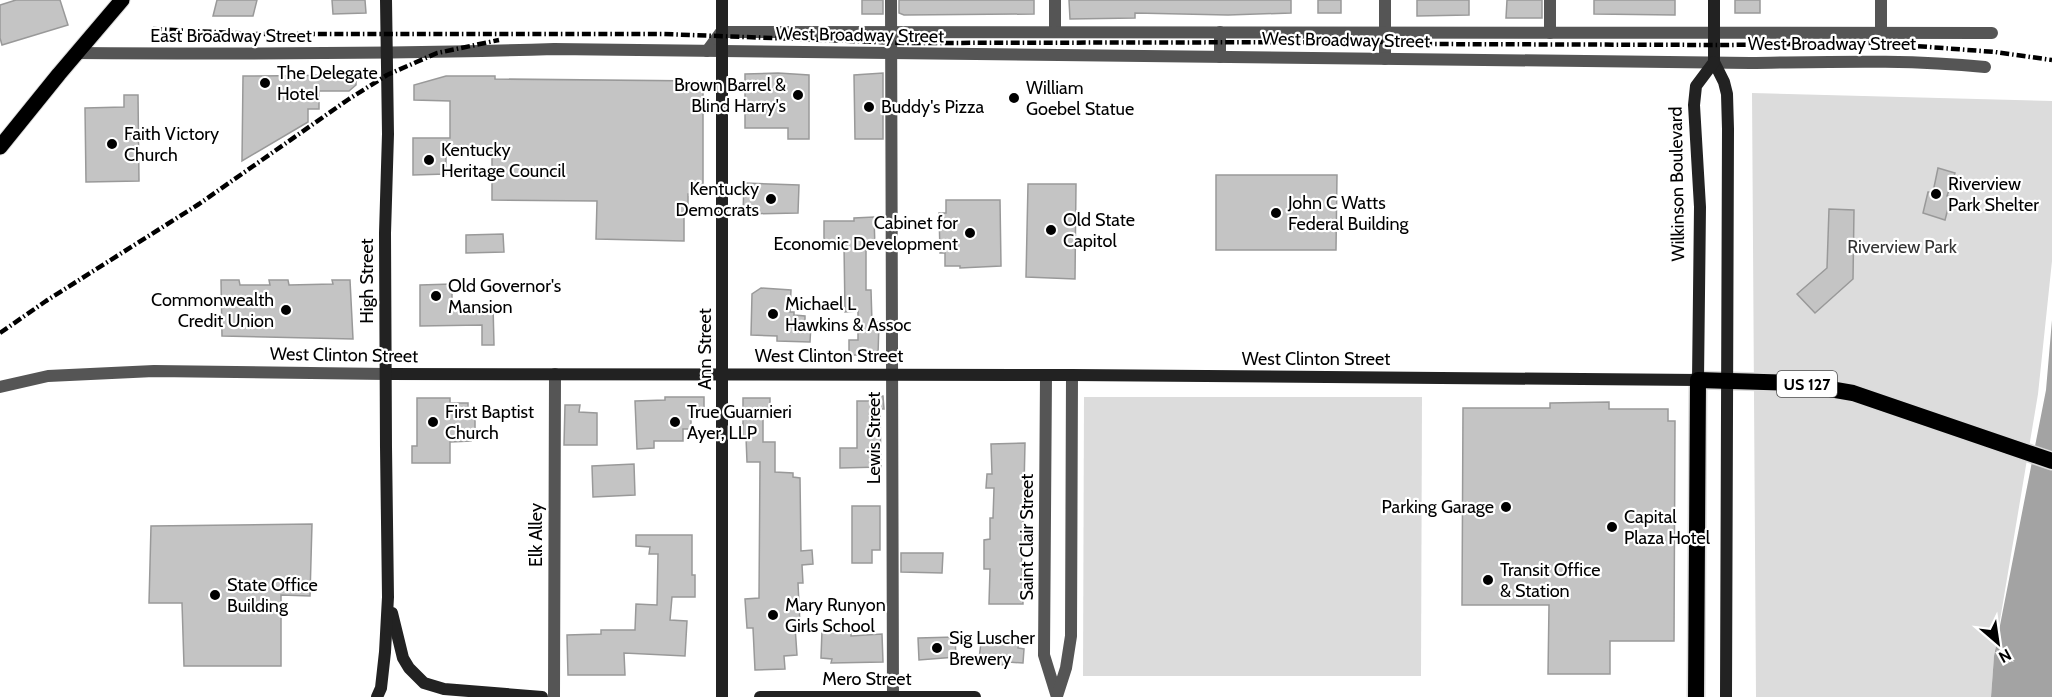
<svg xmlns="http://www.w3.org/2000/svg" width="2052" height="697" font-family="Cabin,sans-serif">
	<rect width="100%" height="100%" fill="#fff"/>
	<g fill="#dcdcdc">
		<polygon points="1752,93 2052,101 2052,261 2038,394 1994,656 1991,697 1756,697"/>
		<polygon points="1084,397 1422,397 1421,676 1083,676"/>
	</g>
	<polygon fill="#a3a3a3" points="2052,320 2052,697 1991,697 1994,656 2046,390"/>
	<g fill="#c4c4c4" stroke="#999" stroke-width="1.5">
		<polygon points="16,0 60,0 68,25 2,45 0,38 0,5"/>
		<polygon points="217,0 257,0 253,16 213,16"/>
		<polygon points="332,0 365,0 366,13 333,14"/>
		<rect x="862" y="0" width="21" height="14"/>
		<polygon points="899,0 1034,0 1034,14 904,15 899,13"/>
		<polygon points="1069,0 1291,0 1291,13 1228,15 1135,13 1135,18 1070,19"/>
		<rect x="1318" y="0" width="23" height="13"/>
		<polygon points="1417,0 1469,0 1469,15 1417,16"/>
		<polygon points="1507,0 1542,0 1542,18 1506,18"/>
		<polygon points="1594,0 1675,0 1675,15 1594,14"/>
		<rect x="1735" y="0" width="25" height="13"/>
		<polygon points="778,73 809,75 809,139 788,139 788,128 745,128 745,74"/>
		<polygon points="883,73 883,139 855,139 854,75"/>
		<polygon points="356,75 356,85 349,91 319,91 319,109 308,109 308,122 242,161 243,76"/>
		<polygon points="446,76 495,76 495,79 703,81 703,195 688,194 688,208 684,208 684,241 596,239 597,201 492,200 492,154 446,153 446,174 413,175 413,138 450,138 450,101 414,100 414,85"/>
		<polygon points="124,95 138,95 139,181 86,182 85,108 124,107"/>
		<polygon points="1938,168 1955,173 1947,196 1951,197 1945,220 1923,213 1928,192 1933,192"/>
		<polygon points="1216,175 1337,175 1336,250 1216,250"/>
		<polygon points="744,183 799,185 798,213 743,214"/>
		<polygon points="1028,184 1076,184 1075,279 1026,277"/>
		<polygon points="946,200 1000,200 1001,266 960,268 960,266 945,266 945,253 940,253 939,213 946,213"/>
		<polygon points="1829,209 1854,210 1853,279 1815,313 1797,294 1827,268"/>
		<polygon points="874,217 875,248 866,248 866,290 871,290 872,322 879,322 878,355 849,355 849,340 858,340 858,311 845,312 844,245 824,245 824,221 854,221 854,218"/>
		<polygon points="503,234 504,252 466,253 466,235"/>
		<polygon points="221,280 239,280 240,285 270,285 269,280 288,280 289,285 333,284 332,280 350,280 353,339 222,336"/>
		<polygon points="452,284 452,308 482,308 482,305 493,305 494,345 482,345 482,325 420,326 420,285"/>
		<polygon points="761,288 791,290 790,312 794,312 794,315 805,316 805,323 811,324 810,342 777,341 777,336 751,335 752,294"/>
		<polygon points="883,396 884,409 880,409 881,467 840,468 840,448 857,448 857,401 872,401 874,397"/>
		<polygon points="665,397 704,397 704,414 691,414 691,429 683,429 683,441 654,441 654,448 637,449 635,401 665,400"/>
		<polygon points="417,398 450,398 450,403 468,403 468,409 475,409 475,434 471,434 471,441 450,442 450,463 412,463 412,446 417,446"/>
		<polygon points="743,398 770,398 770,416 763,416 763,442 775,442 775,472 793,473 793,477 800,478 801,551 812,550 813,564 802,565 803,583 798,583 800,625 795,626 797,655 784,656 785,669 755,670 753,628 747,628 745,599 759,598 760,462 747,462 746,437 743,437"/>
		<polygon points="1609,402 1609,409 1668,409 1668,421 1675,421 1674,641 1610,641 1610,674 1548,674 1549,605 1462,605 1463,408 1550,408 1550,403"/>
		<polygon points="565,405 580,405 579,412 597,413 597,445 564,445"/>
		<polygon points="1025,443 1023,534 1021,534 1023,604 989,604 990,569 984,569 984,540 990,539 990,518 993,518 994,488 986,488 987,474 992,474 991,444"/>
		<polygon points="634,464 635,495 593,497 592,466"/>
		<polygon points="852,506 880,506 880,550 872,550 872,563 852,563"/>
		<polygon points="312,524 310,596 281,595 281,666 184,666 182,603 149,603 151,526"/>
		<polygon points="636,535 692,535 692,575 695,575 695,597 672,597 670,620 687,621 685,656 624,653 625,675 568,675 567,635 601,634 601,630 635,630 636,604 657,605 658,554 649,554 650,547 636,546"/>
		<polygon points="901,553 943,553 942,573 901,572"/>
		<polygon points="822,630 851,631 851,636 882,634 883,662 831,663 832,659 821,658"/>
		<polygon points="955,637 956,657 919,660 918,638"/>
		<polygon points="995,638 1019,640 1018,648 1024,649 1023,663 1008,662 1002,665 996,661 986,663 985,658 979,659 981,642 994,643"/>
	</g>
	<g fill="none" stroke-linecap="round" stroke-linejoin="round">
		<g stroke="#dbdbdb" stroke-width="17">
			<polyline id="primary" points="0,147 59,74 122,0"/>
		</g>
		<g stroke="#dbdbdb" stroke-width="19">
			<polyline id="trunk" points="1696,697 1698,380 1795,383 1853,393 2052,461"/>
		</g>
		<g stroke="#555" stroke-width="12">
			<polyline points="891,0 893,697"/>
			<polyline points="1055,0 1055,32"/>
			<polyline points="1385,0 1385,59"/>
			<polyline points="1550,0 1550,33"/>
			<polyline points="1220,32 1220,57"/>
			<polyline points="1881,33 1881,0"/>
			<polyline points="707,51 721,32 1992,33"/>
			<path d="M76,53c159,1 318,1 478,-4l1196,14c78,-1 156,-4 235,4"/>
			<polyline points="1046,375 1044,655 1057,697"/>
			<polyline points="0,387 48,376 154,371 386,374"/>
			<polyline points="1057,696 1066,668 1071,636 1072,375"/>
			<polyline points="554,697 555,374"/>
		</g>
		<g stroke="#222" stroke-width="12">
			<polyline points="1714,0 1714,62 1724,82 1727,94 1728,129 1726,697"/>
			<polyline points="386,374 1072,375 1698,380 1700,207 1694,105 1696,86 1714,62"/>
			<polyline points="392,613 403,658 409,668 424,683 444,689 542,697"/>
			<polyline points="377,697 381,688 385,652 388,597 386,447 385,233 388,134 386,0"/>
			<polyline points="722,697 722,0"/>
			<polyline points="760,697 975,697"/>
		</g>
		<use href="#primary" stroke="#000" stroke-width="15"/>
		<use href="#trunk" stroke="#000" stroke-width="16"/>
		<g stroke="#000" stroke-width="4.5" stroke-dasharray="9 3 1.5 3" stroke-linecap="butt">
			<polyline points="153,29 256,34 664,34 904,43 1385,42 1415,44 1726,45 1876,43 1995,52 2052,60"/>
			<polyline points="0,333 46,301 199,204 349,99 387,75 437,53 499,40"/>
		</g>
	</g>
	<g fill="#000" stroke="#fff" stroke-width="2">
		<circle cx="265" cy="83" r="6"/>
		<circle cx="798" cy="95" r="6"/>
		<circle cx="1014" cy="98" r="6"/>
		<circle cx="869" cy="107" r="6"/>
		<circle cx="112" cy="144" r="6"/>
		<circle cx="429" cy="160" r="6"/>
		<circle cx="1936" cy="194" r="6"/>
		<circle cx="771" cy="199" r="6"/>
		<circle cx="1276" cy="213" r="6"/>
		<circle cx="1051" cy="230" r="6"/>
		<circle cx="970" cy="233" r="6"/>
		<circle cx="436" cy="296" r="6"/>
		<circle cx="286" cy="310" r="6"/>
		<circle cx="773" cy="314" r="6"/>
		<circle cx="433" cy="422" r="6"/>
		<circle cx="675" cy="422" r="6"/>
		<circle cx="1506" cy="507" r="6"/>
		<circle cx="1612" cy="527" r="6"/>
		<circle cx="1488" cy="580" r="6"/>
		<circle cx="215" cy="595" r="6"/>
		<circle cx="773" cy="615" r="6"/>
		<circle cx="937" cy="648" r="6"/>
	</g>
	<g text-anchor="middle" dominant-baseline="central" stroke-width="4.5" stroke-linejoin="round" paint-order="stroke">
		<rect fill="#fff" stroke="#4c4c4c" stroke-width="1.5" x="1777" y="371" width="60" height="26" rx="4.5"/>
		<g font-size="16" font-weight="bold" fill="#000">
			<text x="1807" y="384">US 127</text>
		</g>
		<g font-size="18" fill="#000" stroke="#fff">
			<text transform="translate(860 35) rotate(1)">West Broadway Street</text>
			<text x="231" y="36">East Broadway Street</text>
			<text transform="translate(1346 40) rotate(1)">West Broadway Street</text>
			<text x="1832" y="44">West Broadway Street</text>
			<text transform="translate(1677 184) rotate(-91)">Wilkinson Boulevard</text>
			<text transform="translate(367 281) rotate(-90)">High Street</text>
			<text transform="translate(705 349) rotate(-90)">Ann Street</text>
			<text transform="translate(344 355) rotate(1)">West Clinton Street</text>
			<text x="829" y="356">West Clinton Street</text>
			<text x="1316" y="359">West Clinton Street</text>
			<text transform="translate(874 438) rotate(-90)">Lewis Street</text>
			<text transform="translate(536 535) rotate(-90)">Elk Alley</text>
			<text transform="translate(1027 537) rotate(-90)">Saint Clair Street</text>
			<text x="867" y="679">Mero Street</text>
		</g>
		<g font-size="18" fill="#000" stroke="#fff" text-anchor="start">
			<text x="277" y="73">The Delegate<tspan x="277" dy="21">Hotel</tspan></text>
			<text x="786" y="85" text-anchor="end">Brown Barrel &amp;<tspan x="786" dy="21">Blind Harry's</tspan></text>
			<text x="1026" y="88">William<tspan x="1026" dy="21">Goebel Statue</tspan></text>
			<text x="881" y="107">Buddy's Pizza</text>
			<text x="124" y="134">Faith Victory<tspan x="124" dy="21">Church</tspan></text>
			<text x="441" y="150">Kentucky<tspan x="441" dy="21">Heritage Council</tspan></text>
			<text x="1948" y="184">Riverview<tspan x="1948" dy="21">Park Shelter</tspan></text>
			<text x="759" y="189" text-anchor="end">Kentucky<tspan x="759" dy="21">Democrats</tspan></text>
			<text x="1288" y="203">John C Watts<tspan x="1288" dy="21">Federal Building</tspan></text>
			<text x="1063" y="220">Old State<tspan x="1063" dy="21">Capitol</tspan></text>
			<text x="958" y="223" text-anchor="end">Cabinet for<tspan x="958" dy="21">Economic Development</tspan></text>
			<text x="448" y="286">Old Governor's<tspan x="448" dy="21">Mansion</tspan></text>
			<text x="274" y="300" text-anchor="end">Commonwealth<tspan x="274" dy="21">Credit Union</tspan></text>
			<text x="785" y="304">Michael L<tspan x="785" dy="21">Hawkins &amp; Assoc</tspan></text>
			<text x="445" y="412">First Baptist<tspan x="445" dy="21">Church</tspan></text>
			<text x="687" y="412">True Guarnieri<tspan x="687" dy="21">Ayer, LLP</tspan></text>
			<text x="1494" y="507" text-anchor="end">Parking Garage</text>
			<text x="1624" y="517">Capital<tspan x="1624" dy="21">Plaza Hotel</tspan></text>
			<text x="1500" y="570">Transit Office<tspan x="1500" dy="21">&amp; Station</tspan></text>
			<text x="227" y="585">State Office<tspan x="227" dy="21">Building</tspan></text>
			<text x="785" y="605">Mary Runyon<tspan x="785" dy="21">Girls School</tspan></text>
			<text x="949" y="638">Sig Luscher<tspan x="949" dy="21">Brewery</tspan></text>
		</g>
		<g font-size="18" fill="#333" stroke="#fff">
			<text x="1902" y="247">Riverview Park</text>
		</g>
	</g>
	<g transform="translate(1998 643) rotate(151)" stroke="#ffffff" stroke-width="4.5" paint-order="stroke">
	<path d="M0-4.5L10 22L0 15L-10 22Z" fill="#000000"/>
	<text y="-9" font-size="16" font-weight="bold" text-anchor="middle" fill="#000000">N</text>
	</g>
</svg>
